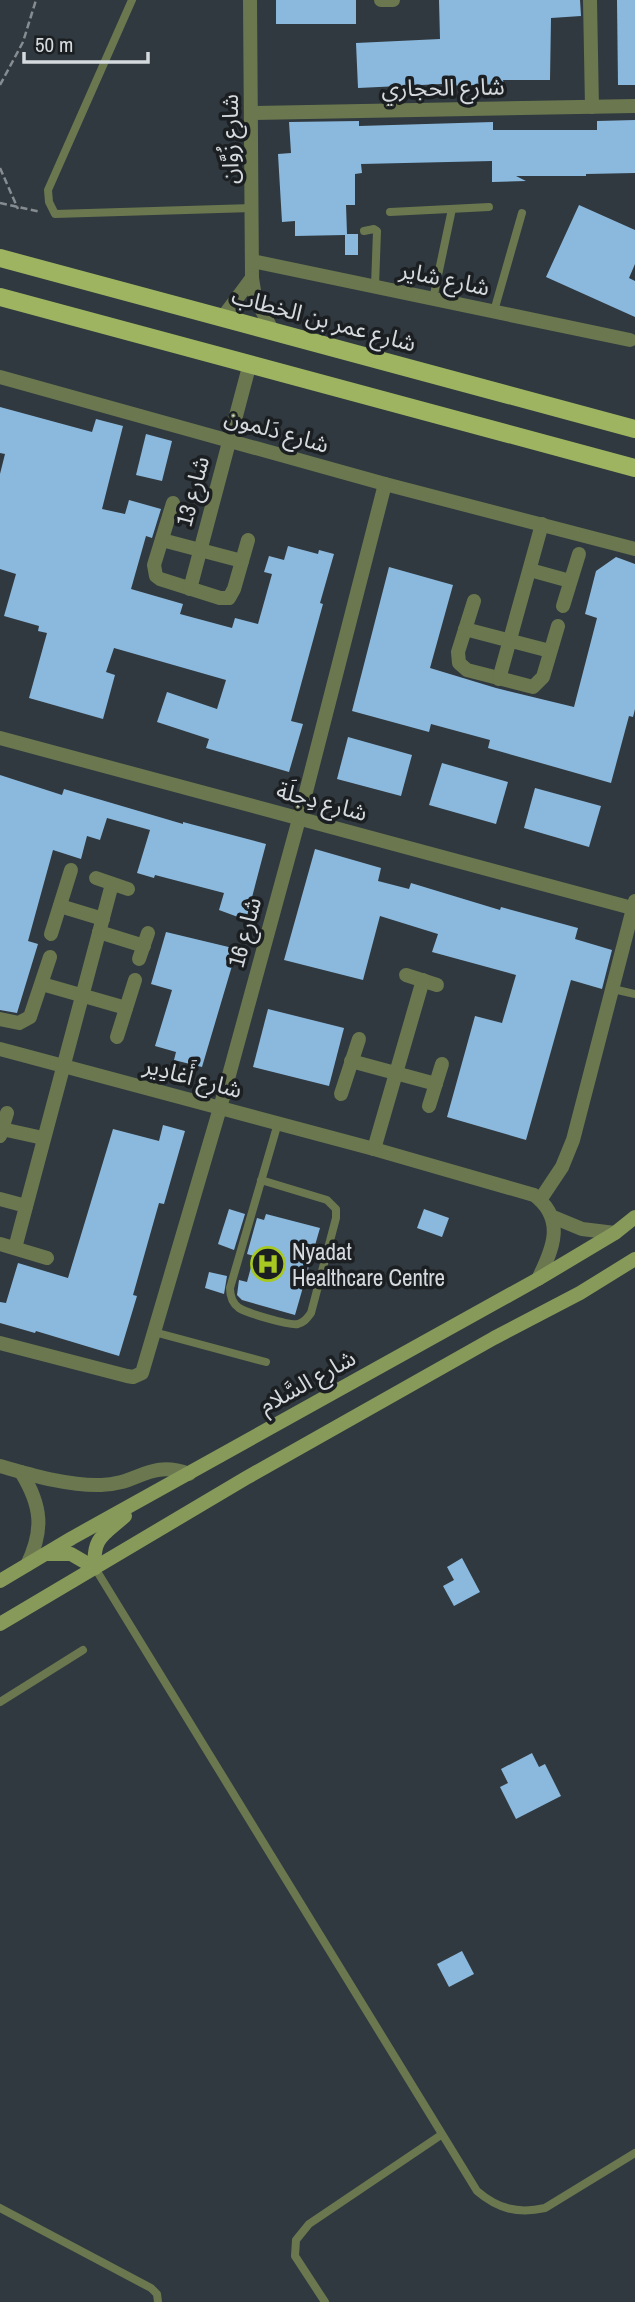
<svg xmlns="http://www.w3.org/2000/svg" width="635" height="2302" font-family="'Archivo Narrow','Noto Sans Arabic',sans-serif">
	<rect width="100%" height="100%" fill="#30393f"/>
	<g fill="#8bb9de">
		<rect x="276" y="0" width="80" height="24"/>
		<polygon points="439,0 580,0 581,16 551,18 550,80 503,80 504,84 442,86 442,84 358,88 356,43 440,39"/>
		<polygon points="617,0 635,0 635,85 618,85"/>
		<polygon points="635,120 635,173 586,174 586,176 516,176 526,181 492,182 492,161 361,164 362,173 355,174 355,205 346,205 347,234 358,234 358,255 345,255 345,235 295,236 295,221 282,222 278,154 291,153 289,122 359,121 359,126 493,122 493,130 597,130 597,121"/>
		<polygon points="579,205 635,230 635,264 629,278 635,281 635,317 546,277"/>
		<polygon points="0,407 92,432 96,419 123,426 102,509 125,514 129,500 161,509 152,538 146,536 131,589 183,604 180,614 232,628 235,618 258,624 272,574 264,572 269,556 284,560 288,546 318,554 319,550 334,554 320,603 323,604 291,721 303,724 289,772 206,748 209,739 157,722 167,692 217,709 226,680 114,648 106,672 115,675 103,719 29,698 47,633 38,631 39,626 4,616 16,574 0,569 0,474 5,454 0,453"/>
		<polygon points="146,434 172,441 162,481 136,475"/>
		<polygon points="616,557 635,564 635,709 633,717 629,716 611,783 488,748 490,740 431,724 429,732 352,711 389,567 453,585 430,668 496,688 574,707 597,618 585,614 596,571"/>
		<polygon points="348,737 412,755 401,796 337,779"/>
		<polygon points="442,763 508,782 496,824 429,805"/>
		<polygon points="0,775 62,795 64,789 183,824 183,822 266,844 246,920 219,910 224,893 155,875 154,878 137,873 150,830 107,818 100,840 87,836 81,859 53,850 28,941 38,944 17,1013 0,1010"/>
		<polygon points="535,788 601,806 589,847 524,828"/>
		<polygon points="315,849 381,868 378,881 409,889 411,883 500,910 501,907 578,928 575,939 612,950 602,989 571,980 526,1140 447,1117 475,1016 502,1023 516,975 432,952 438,934 380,916 363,980 284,960"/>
		<polygon points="166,932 237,949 202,1067 174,1060 176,1052 155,1046 172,990 151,984"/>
		<polygon points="268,1009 344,1028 329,1086 253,1067"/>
		<polygon points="163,1125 185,1131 164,1204 159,1203 133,1295 137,1296 119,1356 36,1331 35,1333 0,1323 0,1302 6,1303 18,1263 68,1278 113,1129 159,1141"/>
		<polygon points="229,1209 245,1214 234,1250 218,1244"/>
		<polygon points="424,1209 449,1218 442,1237 417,1228"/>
		<polygon points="266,1214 320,1228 295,1315 242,1300 237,1295 239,1280 247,1282 254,1256 247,1254 257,1218 264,1220"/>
		<polygon points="209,1272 227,1276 224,1294 205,1288"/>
		<polygon points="462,1558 480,1592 454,1606 443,1586 454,1580 447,1567"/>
		<polygon points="532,1753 539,1767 545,1764 561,1796 516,1819 500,1787 508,1783 501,1769"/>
		<polygon points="462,1951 474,1974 449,1987 437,1964"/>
	</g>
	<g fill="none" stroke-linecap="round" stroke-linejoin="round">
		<g stroke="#868d92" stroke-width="2.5" stroke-dasharray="7 3.5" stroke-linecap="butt">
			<polyline points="0,85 23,42 36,0"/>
			<polyline points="0,168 18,209"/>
			<polyline points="0,203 41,212"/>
		</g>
		<g stroke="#6b774f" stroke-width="8">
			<polyline points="132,0 48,190 49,202 55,214 252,208"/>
			<polyline points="390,212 489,207"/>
			<polyline points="364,231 374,229 377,231 375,286"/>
			<polyline points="433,299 452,209"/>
			<polyline points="494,311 522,213"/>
			<polyline points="613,989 635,994"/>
			<path d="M261,1180l66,20 9,9v9l-25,95c-4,5 -6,9 -13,11 -8,2 -51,-11 -59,-16 -7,-5 -9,-12 -9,-20l48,-165"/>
			<polyline points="154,1332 266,1362"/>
			<path d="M95,1568l382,623c21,18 41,23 68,17l90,-55"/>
			<polyline points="0,1702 83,1650"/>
			<polyline points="0,2208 151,2288 157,2294 158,2302"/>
			<polyline points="325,2302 295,2256 296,2240 309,2224 441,2135"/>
		</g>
		<g stroke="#6b774f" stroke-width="14">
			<polyline points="250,0 252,278 255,297 272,330"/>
			<polyline points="381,0 393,0"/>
			<polyline points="590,0 592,107"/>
			<polyline points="251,113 635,106"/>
			<polyline points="252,261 630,340"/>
			<polyline points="223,317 252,278"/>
			<polyline points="0,377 385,484 635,549"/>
			<polyline points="173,503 154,565 156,576 160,579 220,598 229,598 234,589 248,540"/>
			<polyline points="162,540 242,561"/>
			<polyline points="530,570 570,581"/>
			<polyline points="190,589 250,363"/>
			<polyline points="474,601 458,652 459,663 467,670 533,687 543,677 558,626"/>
			<polyline points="563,606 579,554"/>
			<polyline points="465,629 550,651"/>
			<polyline points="499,679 542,524"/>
			<polyline points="0,738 632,908"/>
			<polyline points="96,878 128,889"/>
			<polyline points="60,906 103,919"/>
			<polyline points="99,932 144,946"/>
			<polyline points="51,934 71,870"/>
			<polyline points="139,959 148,933"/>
			<polyline points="406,975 437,985"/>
			<polyline points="42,984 126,1008"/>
			<polyline points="0,1019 19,1023 30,1017 50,957"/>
			<polyline points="117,1037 135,980"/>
			<path d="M0,1049l374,100 160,46c32,24 19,54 4,84"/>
			<polyline points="351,1061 436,1084"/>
			<polyline points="341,1094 359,1039"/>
			<polyline points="429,1106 442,1064"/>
			<polyline points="2,1129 43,1138"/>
			<polyline points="0,1136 7,1113"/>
			<polyline points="374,1149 423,980"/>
			<polyline points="0,1199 26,1206"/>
			<polyline points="540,1200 562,1167 573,1140 635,901"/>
			<polyline points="553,1217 582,1229 615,1233"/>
			<polyline points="0,1244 47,1258"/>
			<polyline points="15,1248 112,884"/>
			<polyline points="0,1343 127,1376 133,1377 142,1373 220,1108 299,819 385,484"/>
			<path d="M0,1466c32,9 67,20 101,19 36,0 48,-26 88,-11"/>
			<path d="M21,1472c21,34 23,58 6,93"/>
		</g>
		<g stroke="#889a5a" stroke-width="14">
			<polyline points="48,1554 71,1554 95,1568"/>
			<path d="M95,1568c-3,-31 9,-33 30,-52"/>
			<polyline points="0,1581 72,1538 538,1279 615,1233 635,1217"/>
			<polyline points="0,1624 246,1478 494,1338 580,1293 635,1259"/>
		</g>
		<g stroke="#9eb461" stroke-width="18">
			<polyline points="0,258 635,429"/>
			<polyline points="0,297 635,468"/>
		</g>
	</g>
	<defs>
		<g id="hospital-ring" transform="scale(1.75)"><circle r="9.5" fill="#1c1f22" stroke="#a6c820" stroke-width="1.5"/><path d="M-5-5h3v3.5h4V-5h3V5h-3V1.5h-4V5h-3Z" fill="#a6c820"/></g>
	</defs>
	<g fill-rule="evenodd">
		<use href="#hospital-ring" x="268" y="1264"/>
	</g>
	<g text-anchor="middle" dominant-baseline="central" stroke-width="7" stroke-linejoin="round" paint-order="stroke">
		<g font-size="23" fill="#d5dade" stroke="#1c1f22">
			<text transform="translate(443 87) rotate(-1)">شارع الحجاري</text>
			<text transform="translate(229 139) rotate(-90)">شارع زُوَّان</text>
			<text transform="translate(445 278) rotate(12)">شارع شاير</text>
			<text transform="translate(324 319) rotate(15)">شارع عمر بن الخطاب</text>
			<text transform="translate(277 430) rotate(16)">شارع دَلمون</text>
			<text transform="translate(192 491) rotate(-75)">شارع 13</text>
			<text transform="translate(322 801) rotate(15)">شارع دِجلَة</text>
			<text transform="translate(244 932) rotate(-75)">شارع 16</text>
			<text transform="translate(193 1077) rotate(15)">شارع أَغادِير</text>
			<text transform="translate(307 1381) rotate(-29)">شارع السَّلام</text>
		</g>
		<g font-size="23" fill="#d5dade" stroke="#1c1f22" text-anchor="start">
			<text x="292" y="1251">Nyadat<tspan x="292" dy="26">Healthcare Centre</tspan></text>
		</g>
	</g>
	<path d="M24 52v10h124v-10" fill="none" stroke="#d5dade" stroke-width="3.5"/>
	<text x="35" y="52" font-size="21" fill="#d5dade" stroke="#1c1f22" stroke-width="5" paint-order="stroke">50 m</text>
</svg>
